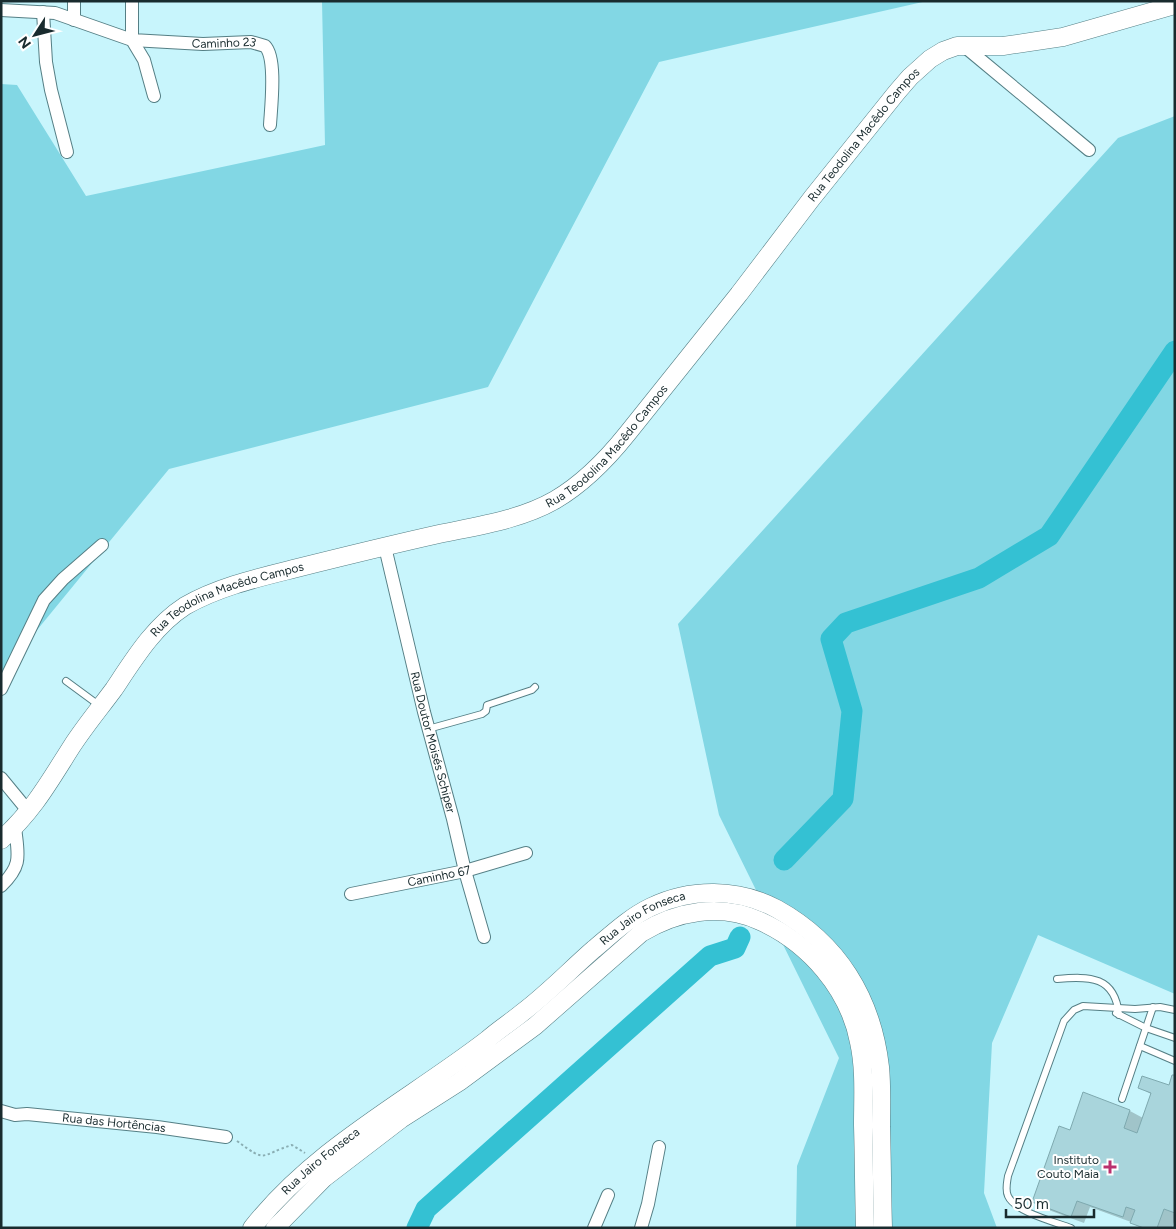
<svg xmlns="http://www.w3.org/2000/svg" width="1176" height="1229" font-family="Figtree,sans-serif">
	<rect width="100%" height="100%" fill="#c8f5fc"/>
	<g fill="#82d7e4">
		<polygon points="322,1 927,1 659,62 488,387 169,469 1,674 1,84 17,85 86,196 325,145"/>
		<polygon points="1175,116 1175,994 1038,935 992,1043 984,1193 997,1228 796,1228 797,1166 839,1058 719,815 678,624 1118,138"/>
	</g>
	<polygon fill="#0003" points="1175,1077 1175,1219 1172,1228 1141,1228 1131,1222 1090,1207 1084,1223 1046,1209 1033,1202 1071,1131 1084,1094 1130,1111 1143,1118 1151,1094 1140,1088 1169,1087"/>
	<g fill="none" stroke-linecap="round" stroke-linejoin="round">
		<g stroke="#34c1d3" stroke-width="21">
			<polyline points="784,860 843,799 852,711 831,639 846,623 979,578 1049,536 1175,351"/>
			<polyline points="417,1228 426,1209 710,956 735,948 740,937"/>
		</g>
	</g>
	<polygon fill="#a9d5dc" stroke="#7ea9af" points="1172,1075 1175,1075 1175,1213 1164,1209 1157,1228 1144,1228 1130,1223 1135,1210 1126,1207 1123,1217 1077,1201 1071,1217 1032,1202 1059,1126 1070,1130 1083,1092 1130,1110 1124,1128 1137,1133 1151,1093 1138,1088 1142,1076 1169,1085"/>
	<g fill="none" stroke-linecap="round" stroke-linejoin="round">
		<g stroke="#557f85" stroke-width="8">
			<g id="lane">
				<polyline points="66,681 100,706"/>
				<polyline points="428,729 482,714 486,711 487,705 532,690 535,687"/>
				<path d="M1057,979c33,-3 58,-3 62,36"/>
				<polyline points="1116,1013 1146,1028 1175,1038"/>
				<polyline points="1140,1046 1175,1061"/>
				<polyline points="1122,1099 1153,1007"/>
				<path d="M1071,1228c-16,-6 -56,-16 -63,-32 -3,-6 -1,-13 0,-20l56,-155 10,-11 9,-4 52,3 25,-2 15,3"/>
			</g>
		</g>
		<g stroke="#557f85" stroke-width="14">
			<g id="street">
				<path id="s1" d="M132,1v39l71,4 48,-2 14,4c12,12 6,61 5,79"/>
				<polyline points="1,10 55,13 132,40 144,60 154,96"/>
				<polyline points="43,12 46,62 51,90 67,152"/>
				<polyline points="74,20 74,1"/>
				<polyline points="964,46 1089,150"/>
				<path id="s2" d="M385,547l39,165 29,107 12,52 19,66"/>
				<polyline points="1,689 44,600 63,579 102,545"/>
				<polyline points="1,778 29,812"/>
				<path d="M1,886c22,-21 17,-31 14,-59"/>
				<path id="s3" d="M351,894l114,-23 61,-18"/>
				<path id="s4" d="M1,1111l14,4 12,-1 130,13 69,10"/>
				<polyline points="594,1228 608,1195"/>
				<polyline points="641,1228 648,1204 659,1147"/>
			</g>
		</g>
		<g stroke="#557f85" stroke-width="19">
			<g id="secondary">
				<path id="s5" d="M1,840c33,-30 48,-58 71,-94 13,-20 28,-38 42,-57 20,-30 40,-63 71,-83 33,-19 72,-28 108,-37 48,-12 97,-24 146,-35 38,-8 81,-14 116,-34 29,-17 52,-41 72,-66l112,-140 73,-96 85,-106 13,-15 20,-18 13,-8 14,-5h46l60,-9 112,-32"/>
				<path id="s6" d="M252,1228c64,-81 154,-126 235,-188 11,-10 24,-18 36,-28 25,-19 47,-42 71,-63 18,-15 36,-32 57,-42 39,-19 87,-19 126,2 61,34 95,89 103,158 2,20 1,40 1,60 1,34 1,67 2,101"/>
				<path d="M275,1228l49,-50 77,-59 58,-37 76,-56 106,-93c36,-22 79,-30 119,-12 49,22 89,68 99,121 6,27 4,56 4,83 1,35 1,69 2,103"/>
			</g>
		</g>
		<path stroke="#8aaeb3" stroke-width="2" stroke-dasharray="2.5 2.5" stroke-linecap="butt" d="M237,1141c31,23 22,14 55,4l13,8"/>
		<use href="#lane" stroke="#fff" stroke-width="6"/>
		<use href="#street" stroke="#fff" stroke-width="12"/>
		<use href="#secondary" stroke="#fff" stroke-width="18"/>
	</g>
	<path fill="#ba316e" stroke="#fff" stroke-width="2" d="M1107.5 1159.5h5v5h5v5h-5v5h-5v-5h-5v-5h5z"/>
	<g text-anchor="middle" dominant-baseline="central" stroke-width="4" stroke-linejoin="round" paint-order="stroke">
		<g font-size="12" fill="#192b2e" stroke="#fff">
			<text stroke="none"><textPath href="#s1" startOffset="131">Caminho 23</textPath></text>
			<text stroke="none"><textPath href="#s5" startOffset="1165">Rua Teodolina Macêdo Campos</textPath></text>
			<text stroke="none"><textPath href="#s5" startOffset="760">Rua Teodolina Macêdo Campos</textPath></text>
			<text stroke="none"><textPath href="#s5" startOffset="340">Rua Teodolina Macêdo Campos</textPath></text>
			<text stroke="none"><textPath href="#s2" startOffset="201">Rua Doutor Moisés Schiper</textPath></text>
			<text stroke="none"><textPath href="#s3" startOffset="90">Caminho 67</textPath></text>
			<text stroke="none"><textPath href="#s6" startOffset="501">Rua Jairo Fonseca</textPath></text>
			<text stroke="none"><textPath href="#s4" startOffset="114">Rua das Hortências</textPath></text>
			<text stroke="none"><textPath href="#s6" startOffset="96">Rua Jairo Fonseca</textPath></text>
		</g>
		<g font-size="12" fill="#192b2e" stroke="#fff" text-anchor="end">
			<text x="1099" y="1160">Instituto<tspan x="1099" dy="14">Couto Maia</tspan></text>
		</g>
	</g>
	<rect width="1176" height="1229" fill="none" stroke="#192b2e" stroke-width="5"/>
	<g transform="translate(35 35) rotate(234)" stroke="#ffffff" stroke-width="4" paint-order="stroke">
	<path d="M0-4L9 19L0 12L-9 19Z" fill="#192b2e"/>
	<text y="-8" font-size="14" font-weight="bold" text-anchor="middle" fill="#192b2e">N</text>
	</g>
	<path d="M1006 1209v8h88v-8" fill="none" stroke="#192b2e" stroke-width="2.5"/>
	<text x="1014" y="1209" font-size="15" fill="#192b2e" stroke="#ffffff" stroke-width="4" paint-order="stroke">50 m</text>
</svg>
